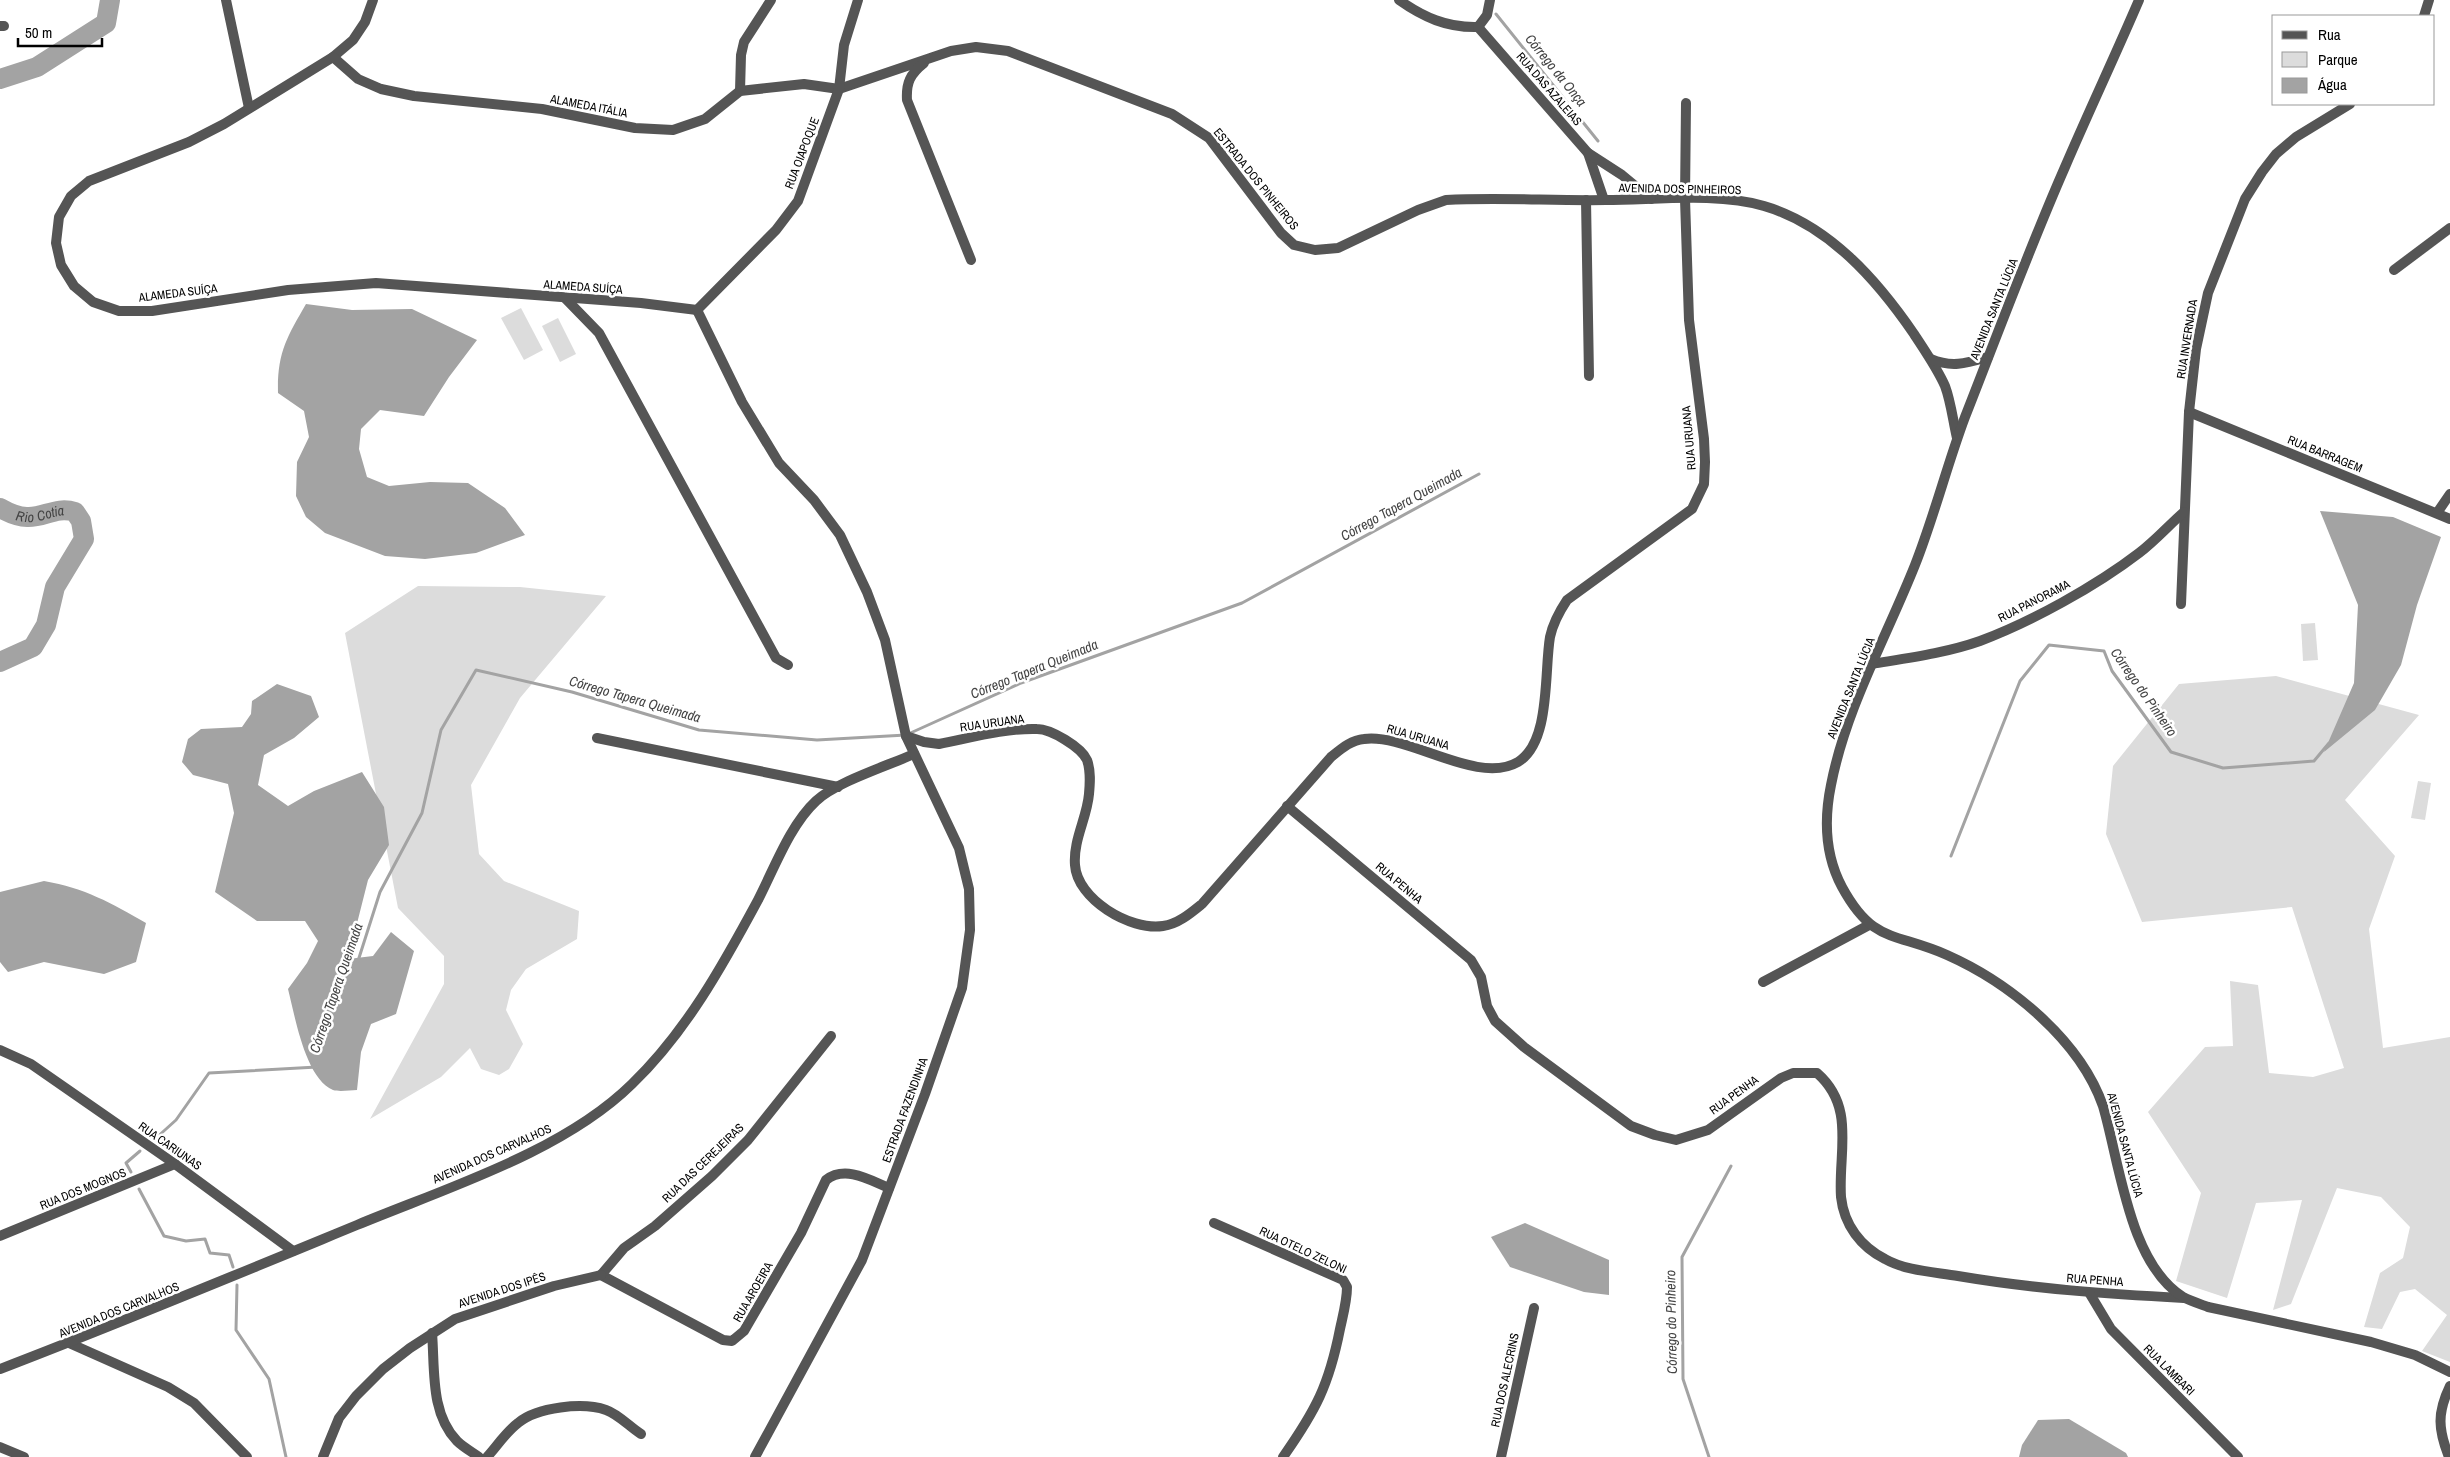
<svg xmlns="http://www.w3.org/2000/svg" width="2450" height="1457" font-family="'Archivo Narrow',sans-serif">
	<rect width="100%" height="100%" fill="#fff"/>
	<g fill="#dcdcdc">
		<polygon points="521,308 543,350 524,360 501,318"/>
		<polygon points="558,318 576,354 560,362 542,326"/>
		<polygon points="418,586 520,587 606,596 520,698 471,785 479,854 504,881 579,911 577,939 526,969 511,990 506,1010 523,1044 509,1069 499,1075 481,1069 470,1048 441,1077 370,1119 444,984 444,956 398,908 345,633"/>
		<polygon points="2315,623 2318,660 2303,661 2301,624"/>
		<polygon points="2276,676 2419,715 2345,800 2395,856 2369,929 2383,1048 2450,1037 2450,1362 2422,1351 2447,1315 2415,1289 2400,1292 2382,1329 2364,1327 2380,1273 2403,1258 2410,1227 2381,1197 2337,1188 2291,1304 2273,1310 2302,1200 2256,1203 2227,1298 2176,1281 2201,1193 2148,1112 2205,1047 2233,1046 2230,981 2258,985 2269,1073 2313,1077 2344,1068 2292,907 2142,922 2106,834 2113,766 2179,684"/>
		<polygon points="2418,781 2431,783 2425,820 2411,818"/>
	</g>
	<g fill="#a3a3a3">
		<path d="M306,304l46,6 60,-1 65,31 -28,37 -25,39 -44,-6 -19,19 -2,20 8,28 22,9 41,-4 38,1 37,25 20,27 -49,18 -51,6 -40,-3 -60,-23 -19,-16 -10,-21 1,-34 12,-25 -5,-26 -26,-18c-1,-40 9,-56 28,-89z"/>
		<polygon points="2320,511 2393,517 2441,537 2417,605 2401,665 2375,710 2324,752 2354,683 2358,605"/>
		<path d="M277,684l34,12 8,21 -25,21 -30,17 -6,30 30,21 26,-15 48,-19 22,35 5,38 -21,35 -20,79 25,-3 18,-24 23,19 -18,63 -25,10 -10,28 -4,38c-7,0 -17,2 -24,0 -28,-12 -38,-74 -45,-101l19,-26 11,-22 -13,-20h-48l-42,-29 19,-79 -6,-29 -35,-9 -11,-13 6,-23 13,-10 41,-2 9,-13 1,-13z"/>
		<path d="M44,881c41,7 67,22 102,42l-10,39 -32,12 -60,-12 -36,10 -8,-10v-70z"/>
		<polygon points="1525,1223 1609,1260 1609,1295 1584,1292 1510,1267 1491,1237"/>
		<polygon points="2069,1419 2126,1453 2128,1457 2019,1457 2022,1445 2038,1420"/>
	</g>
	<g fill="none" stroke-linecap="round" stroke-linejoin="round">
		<g stroke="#a3a3a3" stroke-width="3">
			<polyline points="1496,14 1598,141"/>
			<polyline points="1951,856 2020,681 2049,645 2104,651 2112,671 2171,752 2223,768 2314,761 2329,743"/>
			<polyline points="358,961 380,892 422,813 441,730 476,670 572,692 699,730 817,740 906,735 1021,683 1242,603 1479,474"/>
			<polyline points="155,1139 176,1120 209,1073 317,1067"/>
			<polyline points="131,1172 126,1163 140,1151"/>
			<polyline points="139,1189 164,1236 186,1241 205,1239 210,1253 229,1255 233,1267"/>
			<polyline points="237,1285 236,1330 269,1379 286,1457"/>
			<polyline points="1709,1457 1683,1379 1682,1257 1731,1166"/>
		</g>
		<g stroke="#a3a3a3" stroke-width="20">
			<polyline points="0,79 37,67 106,23 110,0"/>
			<path id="s1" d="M0,508c7,4 19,9 27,9 17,1 29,-11 48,-5l6,9 3,18 -29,48 -9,38 -13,22 -33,15"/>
		</g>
		<g stroke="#555" stroke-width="10">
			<polyline points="226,0 249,108"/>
			<polyline points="373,0 365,22 353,40 333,57 224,124 189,142 89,181 71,196 59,217 56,243 61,265 74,286 93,302 119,311 152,311 288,290 376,283 641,303 697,310"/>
			<path d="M1399,0c24,17 48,28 79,27l9,-12 3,-15"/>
			<polyline points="2424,16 2429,0"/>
			<polyline points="0,26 4,26"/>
			<polyline points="1478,27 1588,153 1604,200"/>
			<path d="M333,57l25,22 23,10 33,7 128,13 93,19 38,2 32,-11 35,-28 64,-7 35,5 112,-38 25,-4 32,4 164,63 37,24 72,95 13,12 21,5 23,-2 80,-38 28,-10c53,-3 107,1 160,0 48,0 112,-8 158,6 65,19 113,74 150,128 11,17 23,34 31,52 6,16 8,35 12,52"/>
			<path d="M924,63c-14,11 -18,20 -17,37l64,160"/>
			<polyline points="740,91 741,55 744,42 771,0"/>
			<polyline points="1588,153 1622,175 1651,199"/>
			<polyline points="1586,200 1589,376"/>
			<polyline points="2394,270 2450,228"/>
			<polyline points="565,298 599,333 776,658 788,665"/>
			<path d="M1931,359c21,9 36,4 57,-2"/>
			<polyline points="2189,412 2450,519"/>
			<polyline points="2437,513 2450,494"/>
			<polyline points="2181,604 2189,412 2196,349 2208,293 2245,199 2262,172 2276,154 2296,137 2350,104"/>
			<path d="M1872,664c36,-6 74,-11 108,-23 51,-19 116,-55 159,-88 16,-12 30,-28 45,-41"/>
			<path d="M906,736l18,6 15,2c31,-6 66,-16 98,-15 14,0 44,18 50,31 4,11 3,23 2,34 -2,24 -16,46 -14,71 2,34 55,66 88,61 15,-2 28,-13 39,-22l129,-147c10,-8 20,-17 33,-18 44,-6 113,47 154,23 33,-20 26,-90 32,-125 3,-14 9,-25 17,-37l125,-91 12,-25 1,-22 -1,-23 -15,-119 -4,-121 1,-96"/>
			<polyline points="597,738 838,787"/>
			<path d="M1287,806l184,154 10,17 6,29 8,15 29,26 107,79 24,9 21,5 32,-10 73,-52 12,-5h24c39,34 21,79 24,124 3,28 20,50 44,62 21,12 50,13 73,17 77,13 149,18 226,22"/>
			<polyline points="1763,982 1869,925"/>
			<polyline points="0,1050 31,1064 175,1164 293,1251"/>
			<path d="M1214,1223l129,57 4,7c0,14 -4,28 -7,42 -11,56 -24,81 -57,128"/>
			<polyline points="0,1236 175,1164"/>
			<path d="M601,1275l122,65 9,1 12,-10 57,-98 25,-53c19,-15 44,0 63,8"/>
			<polyline points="601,1275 624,1248 655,1226 712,1176 748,1140 831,1036"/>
			<polyline points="2090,1294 2111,1329 2238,1457"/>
			<path d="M432,1333c3,36 -2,80 25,108 6,6 15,11 22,16"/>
			<polyline points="69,1343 168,1387 194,1403 247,1457"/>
			<path d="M0,1369c120,-46 238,-95 357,-144 89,-37 206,-73 275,-141 54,-52 91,-119 126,-184 16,-31 32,-75 58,-99 20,-19 71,-35 98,-47"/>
			<polyline points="0,1447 24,1457"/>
			<polyline points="323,1457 339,1418 356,1396 383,1369 410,1348 455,1319 554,1286 601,1275"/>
			<path d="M487,1457c10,-11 19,-25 31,-34 19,-16 65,-21 88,-13 12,4 24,17 35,24"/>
			<polyline points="1501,1457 1534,1308"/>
			<path d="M2449,1457c-11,-28 -12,-44 1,-71"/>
		</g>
		<g stroke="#555" stroke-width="10">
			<path d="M2139,0c-24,56 -50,111 -74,167 -36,82 -67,166 -100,250 -18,48 -31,100 -50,148 -29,73 -69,143 -84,220 -7,34 -6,70 11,102 31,57 53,45 105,68 63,28 133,85 156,151 17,58 26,157 80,191 8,4 17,7 25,10l163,35 44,13 35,17"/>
			<polyline points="755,1457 862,1260 925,1094 962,988 970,930 969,889 959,848 906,736 885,640 867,592 840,535 814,500 779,463 742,402 697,310 776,230 798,201 839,89 844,45 858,0"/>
		</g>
	</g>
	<g text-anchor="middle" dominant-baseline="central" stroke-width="5" stroke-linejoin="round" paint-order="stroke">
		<g font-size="12" fill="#000" stroke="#fff">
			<text transform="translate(1549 89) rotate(49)">RUA DAS AZALEIAS</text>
			<text transform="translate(589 106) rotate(11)">ALAMEDA ITÁLIA</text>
			<text transform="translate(802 153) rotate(-69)">RUA OIAPOQUE</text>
			<text transform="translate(1256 179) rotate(51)">ESTRADA DOS PINHEIROS</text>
			<text transform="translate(1680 189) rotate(1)">AVENIDA DOS PINHEIROS</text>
			<text transform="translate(583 287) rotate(4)">ALAMEDA SUÍÇA</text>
			<text transform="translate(178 293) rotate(-7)">ALAMEDA SUÍÇA</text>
			<text transform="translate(1994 309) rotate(-68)">AVENIDA SANTA LÚCIA</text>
			<text transform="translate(2187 339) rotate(-81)">RUA INVERNADA</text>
			<text transform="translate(1689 438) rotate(-95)">RUA URUANA</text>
			<text transform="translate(2325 454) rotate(22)">RUA BARRAGEM</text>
			<text transform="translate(2034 601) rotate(-27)">RUA PANORAMA</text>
			<text transform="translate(1851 688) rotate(-68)">AVENIDA SANTA LÚCIA</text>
			<text transform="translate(992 723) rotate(-8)">RUA URUANA</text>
			<text transform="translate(1418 737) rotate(16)">RUA URUANA</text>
			<text transform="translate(1399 883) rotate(40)">RUA PENHA</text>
			<text transform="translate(1734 1095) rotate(-36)">RUA PENHA</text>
			<text transform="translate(905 1110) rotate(-70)">ESTRADA FAZENDINHA</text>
			<text transform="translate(2125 1145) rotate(75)">AVENIDA SANTA LÚCIA</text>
			<text transform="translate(170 1146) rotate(35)">RUA CARIUNAS</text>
			<text transform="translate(492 1154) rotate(-24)">AVENIDA DOS CARVALHOS</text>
			<text transform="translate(703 1163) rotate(-44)">RUA DAS CEREJEIRAS</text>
			<text transform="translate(83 1189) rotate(-22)">RUA DOS MOGNOS</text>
			<text transform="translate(1303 1250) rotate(25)">RUA OTELO ZELONI</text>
			<text transform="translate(2095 1280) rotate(4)">RUA PENHA</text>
			<text transform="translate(502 1290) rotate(-18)">AVENIDA DOS IPÊS</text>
			<text transform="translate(753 1292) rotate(-60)">RUA AROEIRA</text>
			<text transform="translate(119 1310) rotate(-22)">AVENIDA DOS CARVALHOS</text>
			<text transform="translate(2169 1370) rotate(45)">RUA LAMBARI</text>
			<text transform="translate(1505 1380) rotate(-78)">RUA DOS ALECRINS</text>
		</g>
		<g font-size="14" font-style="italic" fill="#444" stroke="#fff">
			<text transform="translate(1556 70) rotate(51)">Córrego da Onça</text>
			<text transform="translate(1401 504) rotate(-29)">Córrego Tapera Queimada</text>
			<text stroke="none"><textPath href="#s1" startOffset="42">Rio Cotia</textPath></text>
			<text transform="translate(1034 669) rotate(-22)">Córrego Tapera Queimada</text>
			<text transform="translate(2144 692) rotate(55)">Córrego do Pinheiro</text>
			<text transform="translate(635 699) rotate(16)">Córrego Tapera Queimada</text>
			<text transform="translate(336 988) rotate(-71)">Córrego Tapera Queimada</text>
			<text transform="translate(1671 1322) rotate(-91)">Córrego do Pinheiro</text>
		</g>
	</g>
	<rect x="2272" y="15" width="162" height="90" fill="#ffffff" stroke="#999999"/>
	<rect x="2282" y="31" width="25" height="8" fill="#555555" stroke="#999999"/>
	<text x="2318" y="40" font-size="15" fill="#000000">Rua</text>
	<rect x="2282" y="52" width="25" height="15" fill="#dcdcdc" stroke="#999999"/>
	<text x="2318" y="65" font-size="15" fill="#000000">Parque</text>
	<rect x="2282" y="78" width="25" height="15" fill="#a3a3a3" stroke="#999999"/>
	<text x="2318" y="90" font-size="15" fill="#000000">Água</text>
	<path d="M18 38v8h84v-8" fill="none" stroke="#000000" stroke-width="2.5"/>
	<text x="25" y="38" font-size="15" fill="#000000" stroke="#ffffff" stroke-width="4" paint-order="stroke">50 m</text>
</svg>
